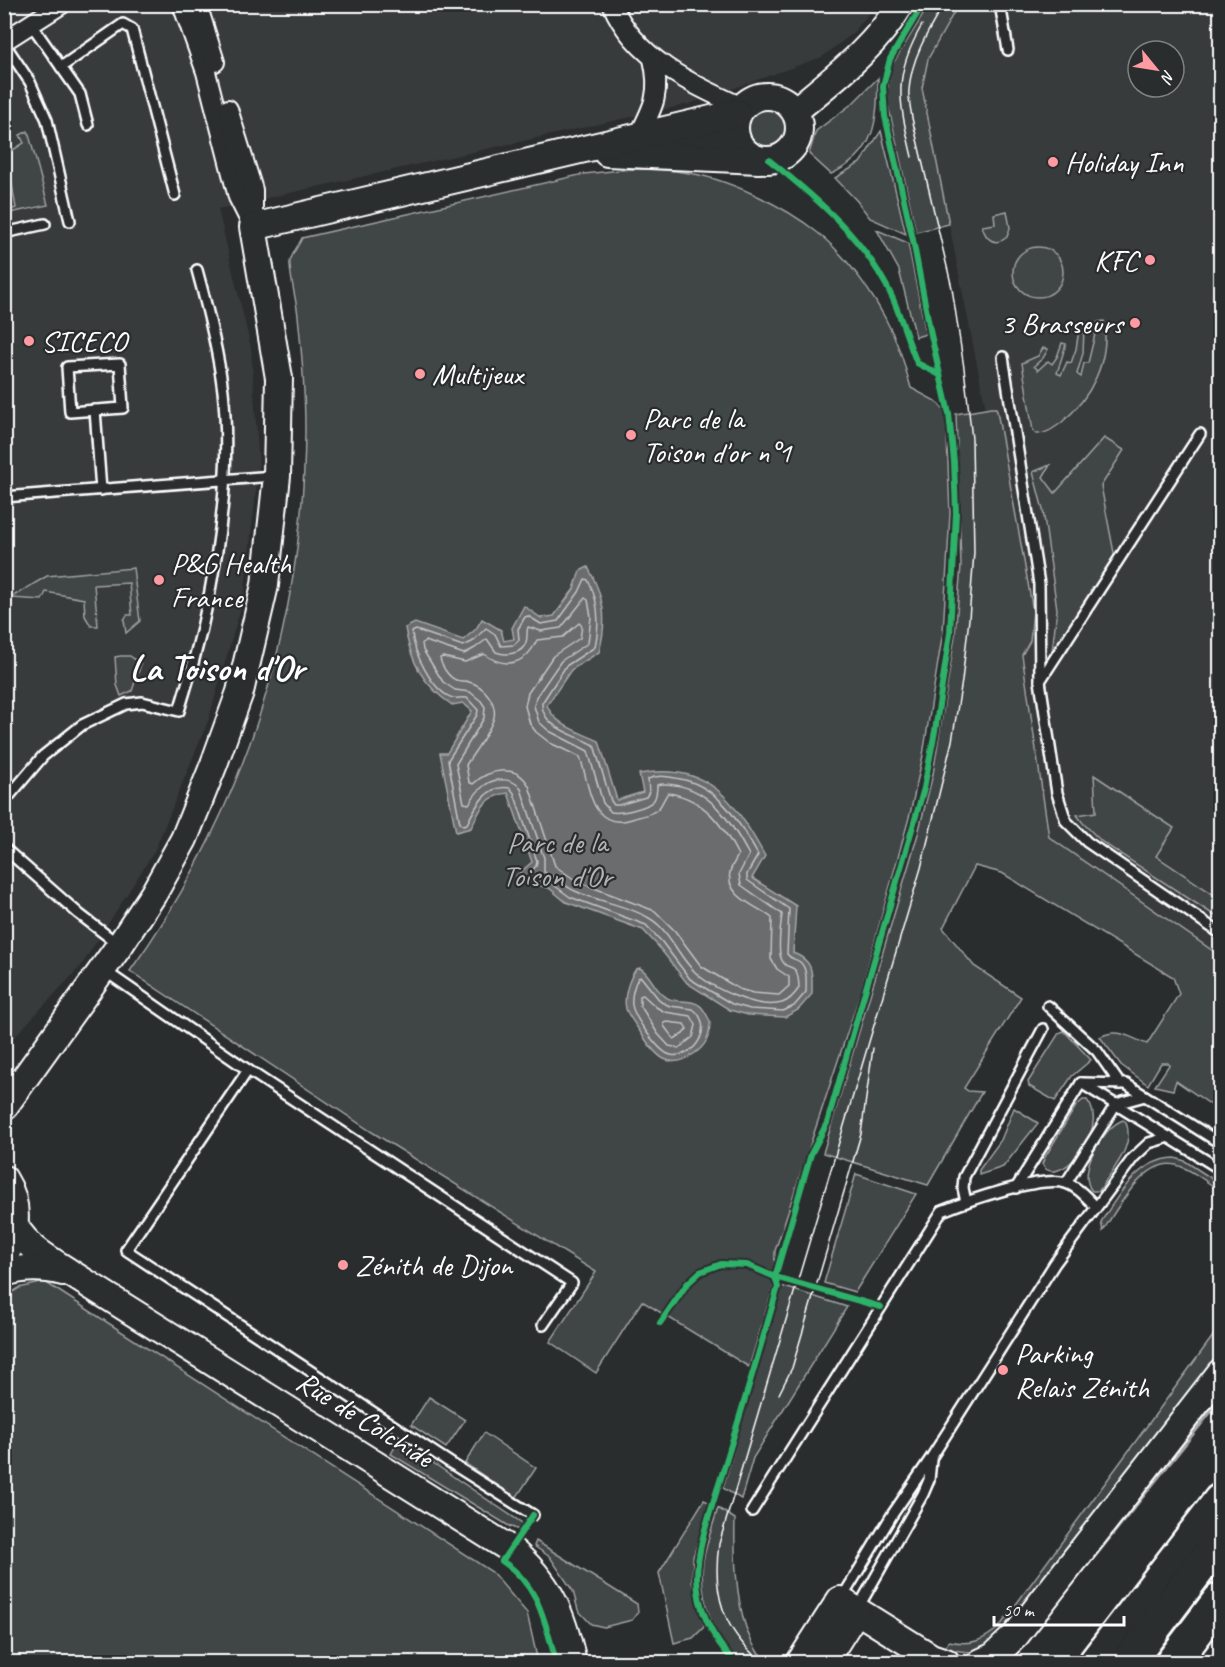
<svg xmlns="http://www.w3.org/2000/svg" width="1225" height="1667" font-family="Caveat,sans-serif">
	<rect width="100%" height="100%" fill="#2a2d2e"/>
	<filter id="ink" filterUnits="userSpaceOnUse"><feTurbulence type="fractalNoise" baseFrequency=".0167" numOctaves="2"/><feDisplacementMap in="SourceGraphic" scale="12" xChannelSelector="R" yChannelSelector="G"/><feConvolveMatrix kernelMatrix="1 2 1 2 8 2 1 2 1" color-interpolation-filters="sRGB"/></filter>
	<g filter="url(#ink)">
		<g fill="#373a3b" fill-rule="evenodd">
			<polygon points="5,5 876,5 852,34 822,57 689,104 218,209 251,348 259,466 244,597 208,721 154,852 81,966 5,1047"/>
			<path d="M958,5h262v954l-189,-122 -43,-417 -66,-332 6,-29zM1138,51h36v36h-36z"/>
		</g>
		<g fill="#414445" stroke="#a0a2a2" stroke-width="1.5">
			<polygon points="929,5 958,5 928,59 922,88 949,224 916,232 886,95 892,65"/>
			<path d="M878,78c-1,44 -2,76 -47,96l-22,-20 7,-23 37,-28z"/>
			<circle cx="766" cy="129" r="21"/>
			<polygon points="28,131 48,205 5,214 6,211 16,208 8,161 5,162 5,155 24,143 20,135"/>
			<polygon points="881,131 906,234 870,218 857,201 835,178 860,163"/>
			<path d="M631,169c17,0 34,0 51,3 43,5 103,34 136,61 34,28 66,75 81,116 5,12 8,26 12,39l26,14 9,11 4,101 -7,117 -20,124 -13,59 -50,180 -85,257 -1,34 -25,82 -107,-66 -46,72 -46,-31 46,-70 -224,-140 -242,-161c114,-158 174,-347 175,-541 0,-38 -3,-76 -7,-114 -1,-13 -9,-43 -8,-54 1,-7 9,-17 12,-24l282,-64z"/>
			<path d="M1007,211l3,17 -3,9c-12,10 -21,3 -25,-11l13,-2 -1,-10z"/>
			<polygon points="877,230 908,243 926,334 916,337 899,270"/>
			<circle cx="1038" cy="272" r="25"/>
			<path d="M1104,321c6,40 -13,77 -43,102 -7,5 -16,12 -25,11l-3,-3 -11,-68 16,-7 5,-8 5,1 -5,9 -9,8 4,4 10,-9 4,3 5,-7 5,-14 4,1 -9,29 4,2 6,-13 4,1 5,-14 3,-19 5,-1 -1,24 -6,21 4,3 3,-14h4l10,-41z"/>
			<path d="M991,408h5l1,3 36,200 -3,30 -8,14 27,182 171,119v167l-2,-2 -1,-12 -41,-28 -3,9 -18,-4 14,-21 -1,-2h-7l-13,22 -27,-20 -21,-28c19,-10 30,1 47,7l32,-50 -6,-17 -171,-104 -27,-7 -32,62 31,38 47,31 -57,91 4,3 14,1 -54,93 -105,-32 95,-319 15,-60 22,-138 6,-70 -5,-152z"/>
			<polygon points="1104,438 1124,450 1101,486 1115,558 1052,652 1057,609 1043,510 1033,472 1050,465 1043,477 1055,493"/>
			<polygon points="133,568 140,621 126,633 124,620 127,615 132,615 129,583 94,585 98,626 91,626 85,616 84,599 46,592 42,600 10,598 47,576"/>
			<polygon points="121,656 130,656 141,664 132,691 121,696 117,685 115,657"/>
			<polygon points="1094,775 1174,828 1156,856 1220,899 1220,919 1102,842 1083,823 1077,815 1096,812"/>
			<polygon points="1064,1031 1091,1060 1072,1076 1055,1101 1029,1086 1028,1082 1059,1033"/>
			<path d="M1083,1100h4c25,30 -31,92 -45,64l3,-7 31,-51z"/>
			<polygon points="1014,1108 1038,1123 1003,1167 979,1175 979,1170 1001,1140"/>
			<path d="M1123,1120l3,2c9,24 -12,45 -25,66l-2,3h-7c-16,-19 11,-64 31,-71z"/>
			<path d="M1175,1158l10,3 35,23v7c-13,-9 -29,-22 -44,-26 -31,-8 -60,45 -73,66l-2,-9c18,-28 37,-63 74,-64z"/>
			<polygon points="856,1174 916,1194 855,1292 824,1283"/>
			<polygon points="45,1282 492,1572 527,1613 538,1662 5,1662 5,1297 19,1288"/>
			<polygon points="781,1286 847,1307 753,1458 741,1499 723,1488"/>
			<path d="M1220,1324v28l-6,13 -212,272c-25,16 -28,18 -58,11l5,-7c21,5 35,0 51,-15l213,-290z"/>
			<polygon points="429,1397 465,1420 446,1448 411,1425"/>
			<polygon points="484,1433 536,1468 516,1498 465,1463"/>
			<polygon points="399,1440 522,1523 522,1527 519,1530 509,1526 391,1454"/>
			<polygon points="704,1500 710,1503 693,1557 692,1582 704,1627 693,1638 674,1643 659,1573"/>
			<path d="M718,1508l17,11c-1,38 0,99 22,132 3,4 10,8 14,11h-29c-29,-22 -43,-64 -39,-100 3,-18 10,-37 15,-54z"/>
			<polygon points="536,1541 637,1604 638,1612 632,1620 604,1627 591,1624 578,1610 573,1591 550,1557 534,1546"/>
		</g>
		<g fill="#6a6c6d" stroke="#a6a7a7" stroke-width="1.5">
			<path d="M588,567c16,30 20,52 11,85l-28,18 -24,35c8,21 33,27 52,36l18,59 26,-8 -4,-18c71,-13 95,27 126,82l-13,22 44,28 -3,47c22,8 19,21 19,41l-14,16 -13,7 -37,-2 -18,-5 -43,-27 -29,-37 -15,-16 -77,-28 -17,-14 -29,-7 -4,-5 16,-14 -24,-69c-23,3 -28,16 -37,35l-15,4 -16,-79h7l25,-42 -9,-8 -11,2c-29,-20 -41,-42 -47,-77l10,-5 48,17 13,-11 6,-10 19,11 3,11 10,-2 -2,-11 12,-22 17,12 13,-2 20,-27 6,-18z"/>
			<path d="M640,968c11,6 14,22 26,29 9,7 23,1 33,8 5,3 8,11 11,16 0,14 -3,24 -15,32 -26,20 -40,2 -54,-20 -5,-8 -12,-16 -15,-24 -3,-13 3,-30 10,-40z"/>
		</g>
		<g fill="none" stroke-linecap="round" stroke-linejoin="round">
			<g stroke="#c3c4c5" stroke-width="1.5">
				<path d="M585,579l3,1c11,21 12,44 7,67l-29,19 -24,37c-1,25 34,32 52,42l17,56 3,4h5l27,-8 3,-5 -1,-13c9,-4 17,-3 27,-1 42,5 64,43 83,77l-11,19v6l42,29 -2,45c4,6 8,4 13,8 8,7 6,21 6,30l-12,14 -11,5 -33,-2 -18,-5 -42,-25 -28,-37 -16,-17 -76,-28 -19,-14 -21,-7v-3l6,-7 1,-5 -23,-68 -4,-5c-23,-4 -34,17 -43,36l-4,1 -3,-2 -12,-63 29,-45 1,-5 -11,-12c-5,-1 -11,1 -14,0 -21,-6 -40,-47 -41,-66l4,-2 47,16 9,-4 14,-14 9,6 6,12 13,-1 5,-5 -1,-11 7,-12 3,-1 13,8 17,-3 21,-29z"/>
				<path d="M585,598l3,2 3,17 -3,26 -27,18 -25,36 -2,9 5,16 10,9 39,20 15,52 8,9c9,2 37,-4 43,-12 3,-5 3,-10 3,-15 6,-2 11,-1 18,0 37,5 58,40 74,70l-10,19 2,11 41,29c-1,11 -5,34 -1,44 6,17 17,-1 18,30 -4,6 -10,13 -17,15 -24,7 -72,-15 -88,-32 -16,-15 -25,-42 -45,-53 -22,-13 -50,-16 -74,-27 -11,-5 -19,-14 -31,-19v-14l-23,-69c-7,-11 -25,-12 -36,-4 -7,5 -12,12 -16,19l-5,-1 -8,-39 28,-46 1,-11 -4,-6 -11,-9 -15,-2 -12,-8 -20,-32 -1,-7 3,-2 39,13 11,-6 12,-9 9,13c10,4 27,2 30,-10 2,-5 0,-10 2,-15l13,4 20,-3z"/>
				<path d="M579,623l3,3 -2,12 -27,18 -25,37 -3,13 5,18 6,8 14,11 30,14c10,29 10,75 52,62 8,-3 19,-4 26,-10 5,-5 6,-12 10,-16 36,5 55,32 70,62 -2,5 -7,11 -8,17 -5,25 28,34 42,46l-1,41 6,10 12,8v9l-10,9 -26,-2 -14,-4 -38,-23 -26,-35 -20,-20 -77,-29 -23,-16 -26,-80c-12,-23 -40,-17 -56,-2l-4,-2 -3,-17c8,-13 24,-33 28,-48 3,-15 -11,-32 -25,-35 -4,-2 -9,0 -13,-2 -8,-3 -15,-15 -16,-22l3,-1 22,5 19,-8c22,16 42,10 53,-14l26,-3z"/>
				<path d="M641,977l20,25 9,4 23,3c23,18 0,51 -22,46 -12,-2 -37,-38 -39,-50 -1,-9 2,-20 6,-27z"/>
				<polygon points="643,995 656,1007 665,1012 691,1016 696,1025 693,1037 679,1048 669,1046 658,1034 640,1005 640,996"/>
				<polygon points="667,1022 684,1024 687,1029 683,1034 674,1039 664,1026 664,1023"/>
			</g>
			<g stroke="#a6a7a7" stroke-width="5">
				<polyline points="1086,1566 1220,1399"/>
				<polyline points="1008,1662 1020,1648"/>
			</g>
			<g stroke="#fff" stroke-width="14">
				<g id="lane">
					<polyline points="1000,4 1008,50"/>
					<polyline points="31,24 80,94 88,125"/>
					<polyline points="4,43 30,82 47,120 70,221"/>
					<polyline points="61,67 123,24 132,29 175,195"/>
					<polyline points="4,233 45,224"/>
					<polyline points="1003,357 1039,584 1040,681"/>
					<polygon points="120,364 123,408 70,412 67,367"/>
					<polyline points="95,410 101,490"/>
					<polyline points="1200,434 1040,681 1057,793 1066,821 1087,842 1220,933"/>
					<polyline points="4,497 274,476"/>
					<path d="M4,802l39,-46 39,-31 44,-21 16,-2 37,9c31,-97 55,-219 44,-320 -5,-41 -15,-81 -26,-121"/>
					<polyline points="4,848 79,914 118,944"/>
					<polyline points="105,971 248,1070 572,1283 543,1325"/>
					<polyline points="1048,1006 1097,1051 1120,1084"/>
					<polyline points="248,1070 126,1250 452,1464 533,1515"/>
					<polyline points="1081,1083 1220,1169"/>
					<polyline points="1083,1083 1126,1084 1220,1143"/>
					<polyline points="1066,1183 1116,1104 1145,1096"/>
					<polyline points="1016,1188 1081,1083"/>
					<polyline points="966,1202 963,1188 964,1177 1043,1029"/>
					<path d="M752,1511l190,-300c25,-10 99,-36 124,-28 12,4 21,15 30,24"/>
					<polyline points="842,1598 892,1515 931,1458 1055,1263 1133,1158 1149,1143 1169,1137"/>
					<polyline points="858,1608 923,1494 929,1480 931,1460"/>
				</g>
			</g>
			<g stroke="#fff" stroke-width="22">
				<g id="street">
					<polyline points="182,4 206,72 238,197 253,227"/>
					<polyline points="197,4 215,62"/>
					<path d="M612,4c22,54 80,81 130,103"/>
					<polyline points="4,41 62,4"/>
					<polyline points="228,109 253,190 253,222"/>
					<path d="M638,137c16,-31 23,-44 15,-78"/>
				</g>
			</g>
			<g stroke="#fff" stroke-width="30">
				<g id="secondary">
					<circle cx="767" cy="128" r="32"/>
					<path d="M795,111c39,-33 78,-61 106,-107"/>
					<polyline points="673,140 735,137"/>
					<polyline points="607,153 759,160"/>
					<polyline points="4,1107 120,945 154,893 184,839 214,764 240,692 265,585 277,476 279,378 253,227 737,113"/>
					<path d="M4,1179c16,25 13,54 0,79"/>
					<path d="M15,1226c13,23 36,34 57,48l438,275c40,34 52,64 63,113"/>
					<path d="M4,1273c22,-6 37,-6 59,-1"/>
					<polyline points="800,1662 840,1600 931,1657 946,1662"/>
					<polyline points="824,1662 857,1610"/>
					<polyline points="981,1662 994,1656 1016,1635 1220,1373"/>
				</g>
			</g>
			<g stroke="#fff" stroke-width="38">
				<g id="highway">
					<polyline points="1096,1662 1220,1501"/>
					<polyline points="1128,1662 1220,1540"/>
					<polyline points="1173,1662 1220,1600"/>
				</g>
			</g>
			<use href="#lane" stroke="#2a2d2e" stroke-width="9"/>
			<use href="#street" stroke="#2a2d2e" stroke-width="18"/>
			<use href="#secondary" stroke="#2a2d2e" stroke-width="26"/>
			<use href="#highway" stroke="#2a2d2e" stroke-width="33"/>
			<g stroke="#fff" stroke-width="1.5">
				<path d="M912,157c-13,-56 -20,-80 10,-132"/>
				<polyline points="779,1394 792,1368 861,1134 873,1048"/>
				<path d="M762,1662c-39,-31 -50,-69 -43,-118l202,-676 31,-127 10,-60 7,-62 5,-67 -2,-113 -8,-71 -12,-80 -40,-170c-1,-9 -4,-19 -3,-28 2,-31 19,-59 35,-86"/>
			</g>
			<g stroke="#2a2d2e" stroke-width="10">
				<g id="cycleway">
					<path d="M769,160c49,39 98,81 124,139 9,21 15,43 24,64l23,12"/>
					<polyline points="660,1323 687,1284 700,1272 721,1264 747,1265 775,1277 881,1307"/>
					<path d="M533,1515l-31,46c37,24 43,61 54,101"/>
					<path d="M735,1662c-22,-22 -38,-53 -38,-85 0,-31 17,-76 26,-106 19,-61 37,-123 55,-184l-3,-10 36,-123 16,-31 97,-335 11,-57 15,-98 6,-120 -2,-51 -5,-48 -18,-79 -18,-95 -28,-124 -2,-30 7,-27 33,-55"/>
				</g>
			</g>
			<use href="#cycleway" stroke="#2db169" stroke-width="6"/>
		</g>
	</g>
	<g fill="#ff9aa2" stroke="#2a2d2e" stroke-width="2">
		<circle cx="1053" cy="162" r="6"/>
		<circle cx="1150" cy="260" r="6"/>
		<circle cx="1135" cy="323" r="6"/>
		<circle cx="29" cy="341" r="6"/>
		<circle cx="420" cy="374" r="6"/>
		<circle cx="631" cy="435" r="6"/>
		<circle cx="159" cy="580" r="6"/>
		<circle cx="343" cy="1265" r="6"/>
		<circle cx="1003" cy="1370" r="6"/>
	</g>
	<g text-anchor="middle" dominant-baseline="central" stroke-width="4.5" stroke-linejoin="round" paint-order="stroke">
		<g font-size="30" fill="#fff" stroke="#2a2d2e" text-anchor="start">
			<text x="1065" y="162">Holiday Inn</text>
			<text x="1138" y="260" text-anchor="end">KFC</text>
			<text x="1123" y="323" text-anchor="end">3 Brasseurs</text>
			<text x="41" y="341">SICECO</text>
			<text x="432" y="374">Multijeux</text>
			<text x="643" y="418">Parc de la<tspan x="643" dy="34">Toison d'or n°1</tspan></text>
			<text x="171" y="563">P&amp;G Health<tspan x="171" dy="34">France</tspan></text>
			<text x="355" y="1265">Zénith de Dijon</text>
			<text x="1015" y="1353">Parking<tspan x="1015" dy="34">Relais Zénith</tspan></text>
		</g>
		<g font-size="30" fill="#b3b4b5" stroke="#2a2d2e">
			<text x="557" y="842">Parc de la<tspan x="557" dy="34">Toison d'Or</tspan></text>
		</g>
		<g font-size="30" fill="#fff" stroke="#2a2d2e">
			<text transform="translate(365 1419) rotate(32)">Rue de Colchide</text>
		</g>
		<g font-size="36" font-weight="bold" fill="#fff" stroke="#2a2d2e">
			<text x="217" y="668">La Toison d'Or</text>
		</g>
	</g>
	<rect width="1225" height="1667" fill="none" stroke="#2a2d2e" stroke-width="24"/>
	<rect x="12" y="12" width="1201" height="1643" fill="none" stroke="#fff" stroke-width="2" filter="url(#ink)"/>
	<g transform="translate(1156 69) rotate(120)"><circle r="28" fill="#2a2d2e" stroke="#7f8182" stroke-width="1.5"/>
	<path d="M0-4.5L10 22L0 15L-10 22Z" fill="#ff9aa2"/>
	<text y="-9" font-size="16" font-weight="bold" text-anchor="middle" fill="#ffffff">N</text>
	</g>
	<path d="M994 1616v9h130v-9" fill="none" stroke="#ffffff" stroke-width="3"/>
	<text x="1003" y="1616" font-size="18" fill="#ffffff" stroke="#2a2d2e" stroke-width="4.5" paint-order="stroke">50 m</text>
</svg>
